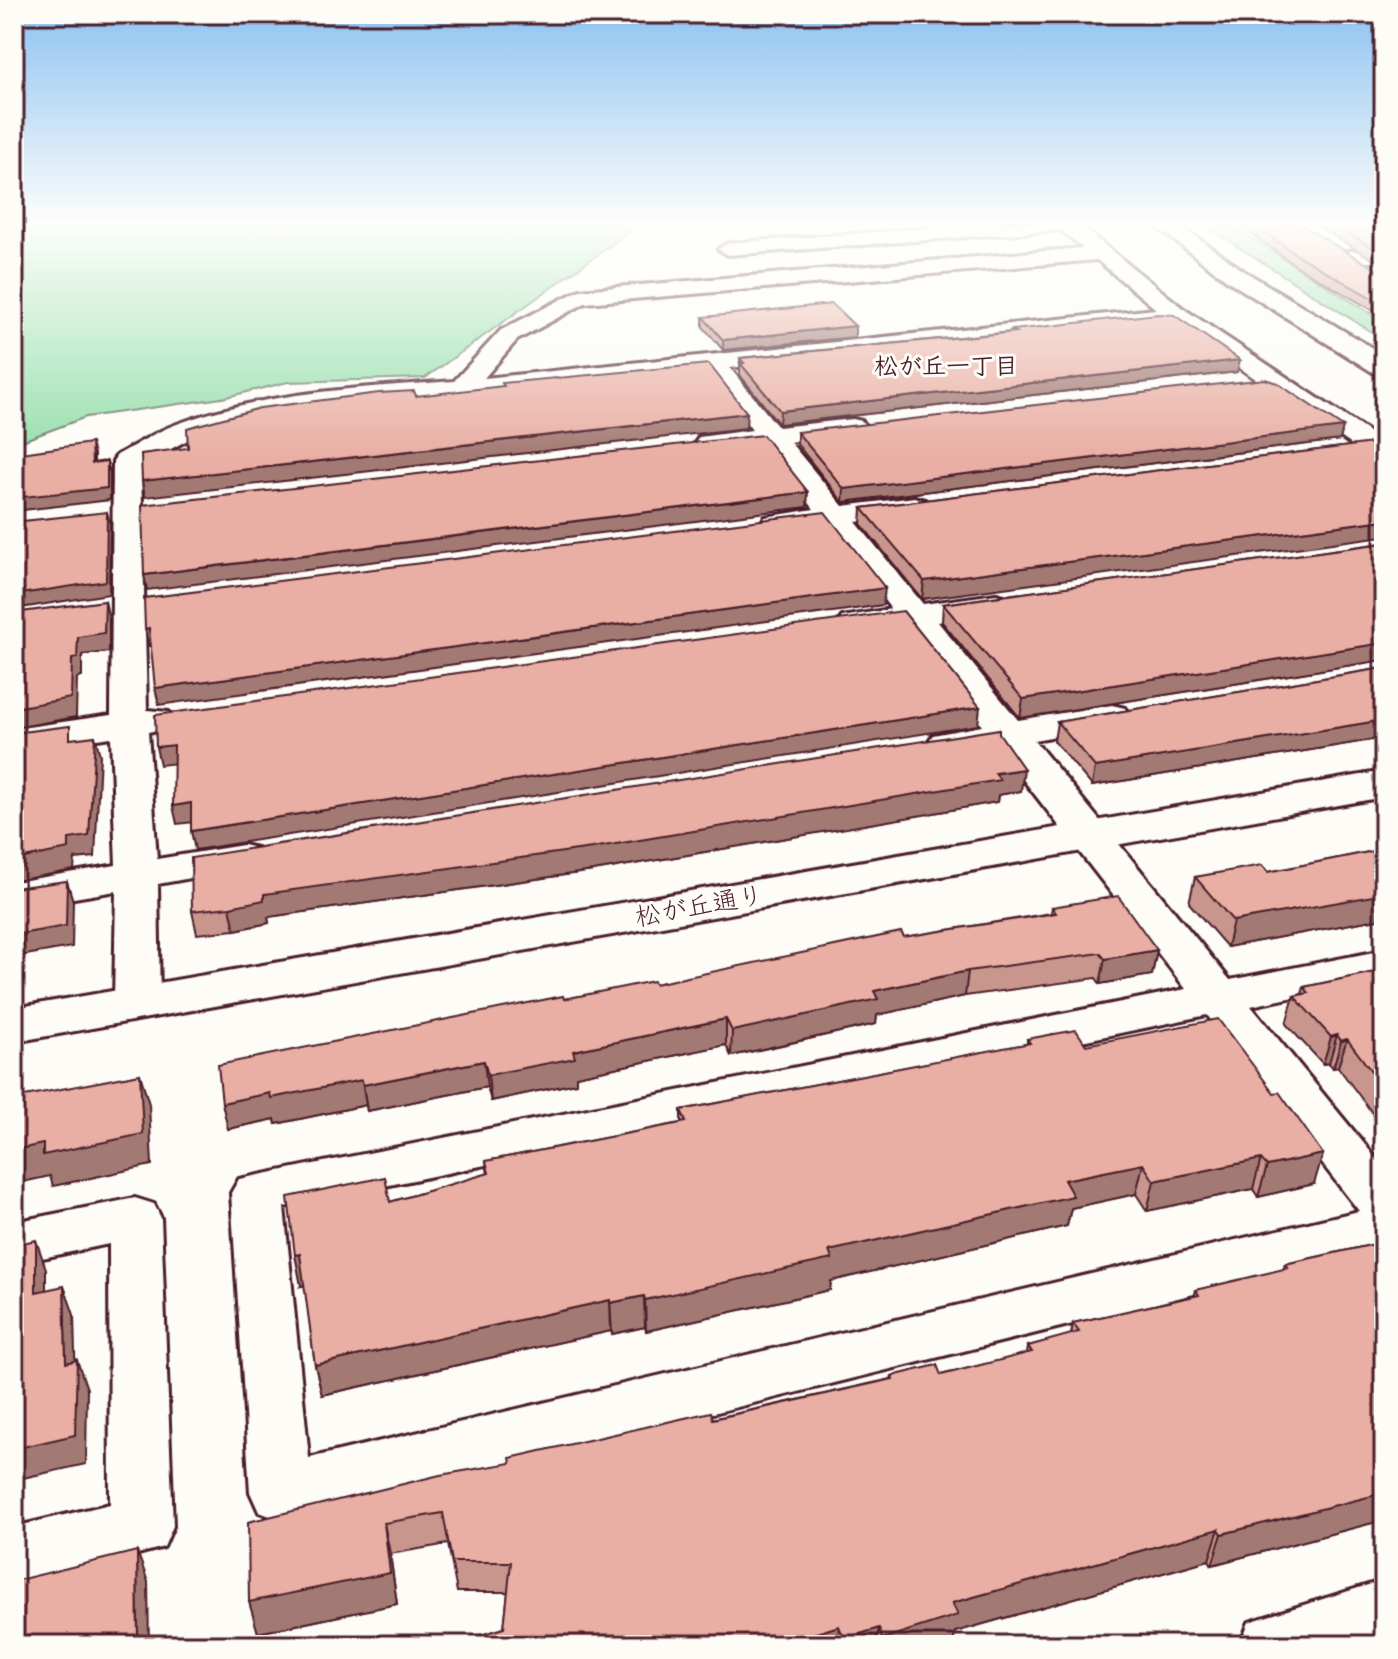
<svg xmlns="http://www.w3.org/2000/svg" width="1398" height="1659" font-family="'Playpen Sans','Klee One',sans-serif">
	<rect width="100%" height="100%" fill="#fdfcf7"/>
	<filter id="ink" filterUnits="userSpaceOnUse"><feTurbulence type="fractalNoise" baseFrequency=".0125" numOctaves="2"/><feDisplacementMap in="SourceGraphic" scale="16" xChannelSelector="R" yChannelSelector="G"/><feConvolveMatrix kernelMatrix="1 2 1 2 8 2 1 2 1" color-interpolation-filters="sRGB"/></filter>
	<g filter="url(#ink)">
		<g fill="#98dfad" stroke="#717f6c" stroke-width="2">
			<polygon points="14,224 640,224 425,378 288,382 222,398 86,417 14,444"/>
			<polygon points="1210,224 1229,224 1384,322 1384,340 1209,228"/>
		</g>
		<g fill="none" stroke-linecap="round" stroke-linejoin="round">
			<g stroke="#4a1f2b" stroke-width="6">
				<g id="street">
					<path d="M983,224h95l106,85 200,133v20l-10,-2 -203,-139 -441,47 48,59 75,-8 9,2 4,6 -4,6 -72,9 53,64 72,-9 10,3 5,6 -5,6 -69,10 67,82 73,-10 12,3 4,7 -4,7 -70,11 80,98 94,-15 13,3 5,8 -5,8 -91,16 196,240 154,-30v28l-133,28 133,162v79l-1103,273 -22,-8 -9,-20 -19,-299 8,-14 947,-190 -189,-243 -51,8 -13,-3 -6,-8 6,-8 49,-9 -77,-99 -51,7 -12,-3 -5,-7 5,-7 49,-8 -65,-83 -50,6 -11,-3 -4,-6 4,-6 49,-8 -50,-64 -55,6 -10,-2 -4,-6 4,-6 53,-7 -46,-60 -393,37 -118,29 -54,29 6,245 22,2 5,8 -5,8 -21,4 9,127 86,-14 14,3 6,9 -6,9 -99,18 2,118 -7,11 -16,4 -16,-4 -7,-11 2,-111 -102,17v-26l102,-17 -5,-128 -97,14v-22l97,-14 2,-254 4,-6c19,-10 39,-24 60,-31 89,-33 183,-36 277,-43l47,-51 79,-40 503,-42 -22,-18 -333,25 -10,-6 10,-6zM1097,260l59,49 -672,69 33,-38 68,-37zM1207,1015l152,196 -1050,247 -25,-251z"/>
					<polygon points="1384,249 1384,261 1348,263 1337,257 1348,251"/>
					<polygon points="135,1198 154,1204 161,1218 173,1526 164,1547 14,1587 14,1527 110,1504 109,1244 14,1264 14,1222"/>
					<polygon points="1384,1580 1384,1644 1240,1645 1249,1622"/>
				</g>
			</g>
			<g stroke="#4a1f2b" stroke-width="6">
				<g id="secondary">
					<polygon points="1153,224 1178,224 1244,271 1384,355 1384,375 1374,373 1228,281"/>
					<polygon points="1384,771 1384,797 14,1042 14,1008"/>
				</g>
			</g>
			<use href="#street" fill="#fdfcf7" fill-rule="evenodd"/>
			<use href="#secondary" fill="#fdfcf7" fill-rule="evenodd"/>
		</g>
		<g fill="#c8968d" stroke="#4a1f2b" stroke-width="2">
			<polygon points="1238,224 1299,224 1384,274 1384,317 1295,265"/>
			<polygon points="1314,224 1384,224 1384,266"/>
			<polygon points="703,317 855,326 855,337 723,350 703,327"/>
			<polygon points="1012,330 1237,372 779,424 740,375 740,358 1012,332"/>
			<polygon points="1343,427 1340,440 843,502 797,444 797,432"/>
			<polygon points="1373,443 922,599 861,524 862,508"/>
			<polygon points="1384,543 1384,660 1020,718 942,622 943,604"/>
			<polygon points="1384,668 1384,738 1092,786 1054,741 1057,722"/>
			<polygon points="999,734 1021,791 998,795 997,802 593,871 268,917 269,923 235,930 197,934 192,911"/>
			<polygon points="1384,849 1383,918 1227,947 1189,903 1195,877 1268,872"/>
			<polygon points="1052,907 1157,950 1152,975 1100,984 1096,978 965,996 877,1015 876,1024 782,1045 731,1056 726,1045 576,1076 576,1083 491,1101 487,1087 367,1111 366,1105 276,1124 275,1119 228,1129 564,999 655,984 904,937 1051,913"/>
			<polygon points="1384,970 1384,1129 1338,1067 1333,1068 1329,1063 1323,1064 1286,1024 1294,996 1302,994 1304,987"/>
			<polygon points="1027,1039 1086,1045 1314,1184 1258,1197 1253,1189 1147,1211 1136,1194 1071,1208 1067,1226 831,1281 830,1290 646,1331 645,1327 612,1334 611,1331 322,1395 315,1365 305,1285 301,1286 390,1202 488,1174 486,1161 681,1123 681,1110 1027,1044"/>
			<polygon points="1384,1242 1384,1520 1212,1565 1209,1560 955,1632 953,1645 468,1645 504,1628 508,1592 457,1592 448,1544 390,1554 397,1604 258,1633 248,1522 891,1379 892,1376 941,1375 1027,1354 1028,1346 1071,1335 1073,1323 1194,1297 1196,1290 1283,1270 1285,1264"/>
		</g>
		<g fill="#a37a73" stroke="#4a1f2b" stroke-width="2">
			<polygon points="855,326 855,337 723,350 723,340"/>
			<polygon points="1240,360 1237,372 779,424 780,411"/>
			<polygon points="747,413 746,428 145,497 142,481"/>
			<polygon points="1343,427 1340,440 843,502 844,489"/>
			<polygon points="91,443 94,454 94,475 92,463"/>
			<polygon points="107,461 110,473 110,500 15,511 14,498"/>
			<polygon points="808,492 807,507 147,590 144,575"/>
			<polygon points="107,512 110,524 109,594 14,609 14,595"/>
			<polygon points="1384,520 1384,536 922,599 924,581"/>
			<polygon points="885,588 883,605 159,705 155,688"/>
			<polygon points="105,601 109,619 109,652 82,655 82,677 77,678 76,717 14,728 14,708 72,659 78,637"/>
			<polygon points="149,628 153,645 149,646 145,629"/>
			<polygon points="1384,643 1384,660 1020,718 1023,699"/>
			<polygon points="980,707 978,725 195,850 191,831"/>
			<polygon points="1384,720 1384,738 1092,786 1095,767"/>
			<polygon points="95,736 100,755 95,857 75,859 74,870 14,881 14,860 69,839"/>
			<polygon points="174,745 178,763 160,765 156,747"/>
			<polygon points="1024,769 1021,791 998,795 997,802 923,815 593,871 268,917 269,923 235,930 230,907 264,894"/>
			<polygon points="191,803 195,822 177,824 173,806"/>
			<polygon points="67,881 73,901 72,947 14,957 14,935"/>
			<polygon points="1384,893 1383,918 1227,947 1233,921"/>
			<polygon points="1157,950 1152,975 1100,984 1105,959"/>
			<polygon points="968,971 965,996 877,1015 876,1024 731,1056 732,1031 874,991"/>
			<polygon points="726,1019 726,1045 576,1076 576,1083 491,1101 488,1075 573,1051"/>
			<polygon points="1337,1035 1329,1063 1323,1064 1331,1037"/>
			<polygon points="1347,1039 1338,1067 1333,1068 1341,1041"/>
			<polygon points="484,1061 487,1087 367,1111 363,1085"/>
			<polygon points="140,1074 149,1104 152,1165 53,1186 50,1176 14,1184 14,1150"/>
			<polygon points="362,1080 366,1105 276,1124 275,1119 228,1129 222,1103 270,1093"/>
			<polygon points="1323,1154 1314,1184 1258,1197 1267,1166"/>
			<polygon points="1261,1159 1253,1189 1147,1211 1154,1181"/>
			<polygon points="1143,1164 1136,1194 1071,1208 1067,1226 831,1281 830,1290 646,1331 645,1300 829,1251 1064,1180"/>
			<polygon points="36,1240 46,1269 46,1321 36,1292"/>
			<polygon points="300,1254 307,1285 301,1286 295,1255"/>
			<polygon points="64,1286 74,1315 76,1392 66,1363"/>
			<polygon points="644,1296 645,1327 612,1334 610,1303"/>
			<polygon points="610,1300 611,1331 322,1395 315,1365"/>
			<polygon points="77,1360 87,1389 86,1464 14,1480 14,1449"/>
			<polygon points="1384,1492 1384,1520 1212,1565 1222,1534"/>
			<polygon points="384,1523 390,1554 397,1604 258,1633 249,1602"/>
			<polygon points="1219,1529 1209,1560 955,1632 953,1645 881,1645 882,1639 952,1603"/>
			<polygon points="137,1551 148,1582 149,1645 138,1645"/>
			<polygon points="839,1626 837,1645 777,1645"/>
			<polygon points="879,1628 876,1645 843,1645 844,1639"/>
		</g>
		<g fill="#e9afa4" stroke="#4a1f2b" stroke-width="2">
			<polygon points="1253,224 1299,224 1384,274 1384,305 1297,255"/>
			<polygon points="1332,224 1384,224 1384,254"/>
			<polygon points="832,304 855,326 723,340 703,317"/>
			<polygon points="1158,314 1174,315 1240,360 780,411 740,363 744,363 740,358 1016,332 1012,330"/>
			<polygon points="709,364 747,413 142,481 141,454 188,448 187,428 260,408 379,393 414,391 416,396 504,386 502,383"/>
			<polygon points="1265,379 1277,383 1343,427 844,489 797,432"/>
			<polygon points="763,435 808,492 144,575 142,505"/>
			<polygon points="91,443 92,463 107,461 107,488 14,498 14,454"/>
			<polygon points="1373,443 1384,451 1384,520 924,581 862,508"/>
			<polygon points="107,512 106,581 14,595 14,522"/>
			<polygon points="825,512 885,588 155,688 149,628 145,629 144,598"/>
			<polygon points="1384,543 1384,643 1023,699 943,604"/>
			<polygon points="105,601 104,633 78,637 77,658 72,659 71,698 14,708 14,613"/>
			<polygon points="903,611 980,707 191,831 191,803 173,806 174,745 156,747 155,715"/>
			<polygon points="1384,668 1384,720 1095,767 1057,722"/>
			<polygon points="70,726 70,739 95,736 89,836 69,839 69,849 14,860 14,733"/>
			<polygon points="999,729 999,733 1024,769 995,773 1000,780 592,848 264,894 264,900 230,907 192,911 191,858"/>
			<polygon points="1384,849 1384,894 1233,921 1195,877 1262,865 1268,872"/>
			<polygon points="67,881 66,926 14,935 14,888"/>
			<polygon points="1118,896 1157,950 1105,959 1100,953 968,971 874,991 878,999 783,1020 732,1031 726,1019 573,1051 575,1058 488,1075 484,1061 363,1085 362,1080 271,1098 270,1093 222,1103 218,1065 563,996 564,999 653,981 655,984 901,932 904,937 1056,913 1052,907"/>
			<polygon points="1384,970 1384,1088 1347,1039 1341,1041 1337,1035 1331,1037 1294,996 1309,993 1304,987"/>
			<polygon points="1218,1019 1274,1093 1279,1092 1323,1154 1267,1166 1261,1159 1154,1181 1143,1164 1064,1180 1073,1196 829,1251 832,1259 645,1300 644,1296 610,1303 610,1300 315,1365 300,1254 295,1255 288,1197 385,1177 390,1202 489,1173 486,1161 686,1122 681,1110 1030,1043 1027,1039 1076,1030 1086,1045"/>
			<polygon points="140,1074 143,1134 43,1155 43,1144 14,1150 14,1098"/>
			<polygon points="36,1240 36,1292 64,1286 66,1363 77,1360 75,1435 14,1449 14,1245"/>
			<polygon points="1384,1242 1384,1493 1222,1534 1219,1529 952,1603 958,1615 882,1639 879,1628 844,1639 839,1626 777,1645 469,1645 467,1639 504,1628 511,1562 452,1562 443,1513 384,1523 390,1573 249,1602 248,1522 440,1475 511,1463 510,1458 711,1412 713,1419 893,1379 892,1376 937,1365 941,1375 1032,1352 1028,1346 1079,1332 1073,1323 1199,1295 1196,1290 1288,1268 1285,1264"/>
			<polygon points="137,1551 138,1645 14,1645 14,1581"/>
		</g>
	</g>
	<linearGradient id="sky" x2="0" y2="1"><stop stop-color="#8bc1f1"/><stop offset="0.49" stop-color="#fefefb"/><stop offset="1" stop-color="#fefefb" stop-opacity="0"/></linearGradient>
	<rect width="1398" height="456" fill="url(#sky)"/>
	<g text-anchor="middle" dominant-baseline="central" stroke-width="6" stroke-linejoin="round" paint-order="stroke">
		<g font-size="24" font-weight="bold" fill="#4a1f2b" stroke="#fdfcf7">
			<text x="946" y="364">松が丘一丁目</text>
		</g>
		<g font-size="26" fill="#4a1f2b" stroke="#fdfcf7">
			<text transform="translate(699 904) rotate(-10)">松が丘通り</text>
		</g>
	</g>
	<rect width="1398" height="1659" fill="none" stroke="#fdfcf7" stroke-width="48"/>
	<rect x="24" y="24" width="1350" height="1611" fill="none" stroke="#4a1f2b" stroke-width="3" filter="url(#ink)"/>
</svg>
